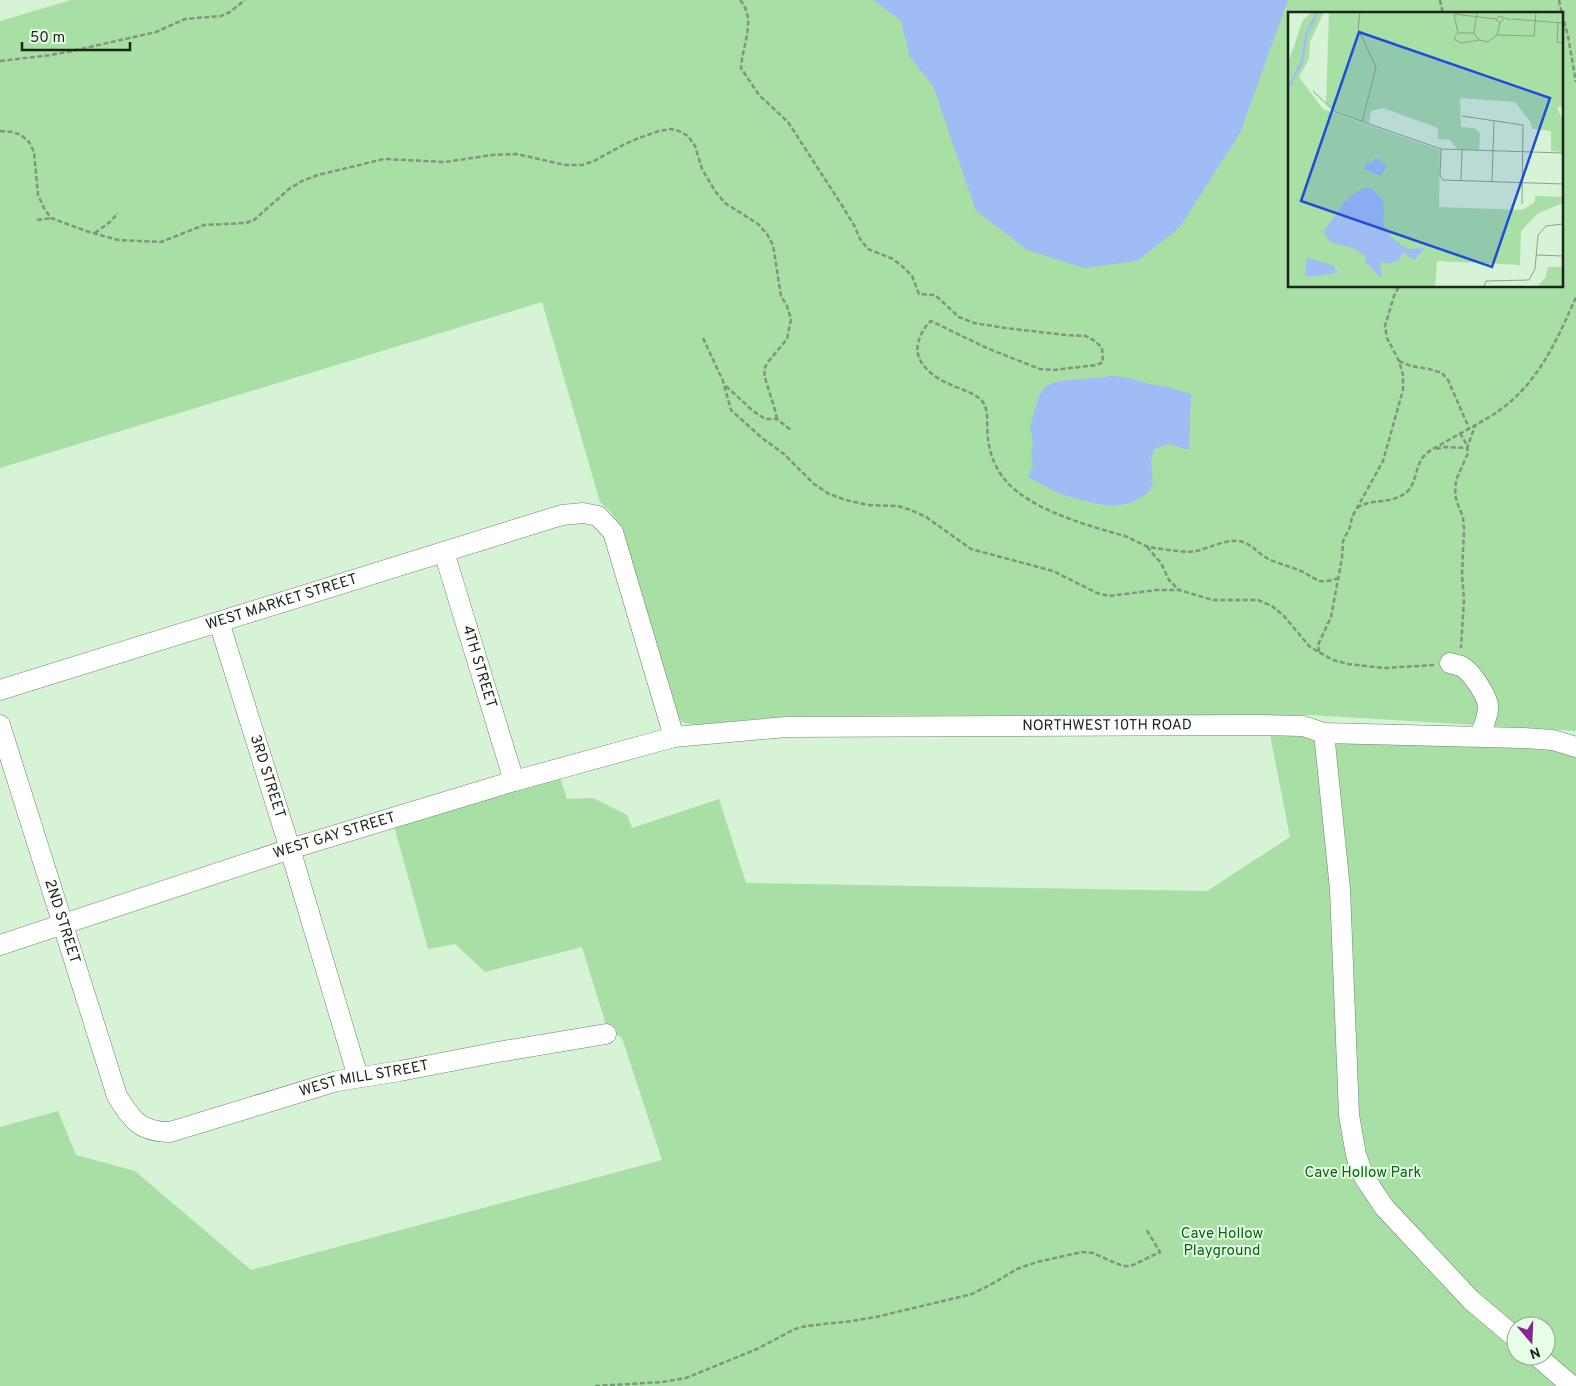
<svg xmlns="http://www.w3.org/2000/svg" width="1576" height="1386" font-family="Overpass,sans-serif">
	<rect width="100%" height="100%" fill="#d6f3d5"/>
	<g fill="#a7dfa5" fill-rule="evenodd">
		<path d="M71,0h1505v731l-265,-16 -519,1 -100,9 -10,-3 -6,-8 -56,-189 -9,-13 -11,-10 -58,-200 -542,166v-447zM1290,14h272v272h-272z"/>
		<path d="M1270,735l283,5 23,12v634h-1576v-259l58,-16 18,44 59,16 116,99 411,-110 -40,-122 -15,-10 -25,-81 -97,25 -30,-28 -27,5 -34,-123 165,-51 8,24 26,-1 34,17 5,13 87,-29 27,84 461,8 83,-54zM1516,1326h30v30h-30z"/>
	</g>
	<g fill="#9fbcf5">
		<polygon points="873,0 1288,0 1240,133 1180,227 1137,261 1084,268 1027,250 976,211 933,86 910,57 901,21"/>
		<polygon points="1112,376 1130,378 1145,383 1167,387 1191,394 1189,450 1168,444 1154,449 1151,462 1153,482 1148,493 1131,503 1110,506 1094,503 1060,494 1028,477 1033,465 1031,457 1033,441 1030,427 1038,399 1043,389 1050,384 1065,380 1097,378"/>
	</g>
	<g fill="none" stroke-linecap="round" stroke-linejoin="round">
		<g stroke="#6b856a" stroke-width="21">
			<g id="minor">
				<path id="s1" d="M444,552l70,229"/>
				<path id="s2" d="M219,622l71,227 68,228"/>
				<path d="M1450,663c3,1 8,2 11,3 10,5 25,28 27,39 1,10 -5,22 -8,31"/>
				<path id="s3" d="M0,690l562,-175 21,-2 15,3 15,16 61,205"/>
				<path id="s4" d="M0,725l117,371c15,24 23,36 53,36l167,-51 63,-10 98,-19 108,-18"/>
				<polyline points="1324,733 1340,889 1349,1115 1356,1155 1364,1177 1384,1207 1471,1300 1516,1338"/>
				<path id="s5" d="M0,945l290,-96 224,-68 160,-44 112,-10 472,-2 45,1 21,7 199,5 30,2 23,7"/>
				<polyline points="1537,1356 1572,1386"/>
			</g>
		</g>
		<g stroke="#80957f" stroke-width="2.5" stroke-dasharray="5 2.5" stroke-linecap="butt">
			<path d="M740,0c17,19 2,46 1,68l18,27 29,27 55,85 12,20 5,12 8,10 25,10 10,8 9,9 7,18 16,1 24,22 15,6 31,5 61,7 20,1 9,5 7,7 1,14 -6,3 -44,5 -13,-1 -51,-20 -58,-28c-7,6 -11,14 -13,23 -4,18 14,32 29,39 11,6 25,8 34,17 9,8 5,27 7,40 2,14 8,30 18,41 25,29 83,45 119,55 7,3 14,7 21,10 10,3 31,5 41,6 18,0 34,-13 52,-11 11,2 17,10 26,16 11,7 26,9 38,15 6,3 11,7 17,9 6,1 13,-1 19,-3"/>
			<polyline points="1440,0 1443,14"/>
			<polyline points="1559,0 1562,14"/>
			<polyline points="1562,14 1568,36 1576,82"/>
			<polyline points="0,61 51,55 72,51 156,32 185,19 221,16 230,12 245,0"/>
			<polyline points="0,131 12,132 21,135 29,142 34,152 38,195 44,208 51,218 89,232 118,240 161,242 204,225 246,223 254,220 289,189 302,181 318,175 384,159 445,162 492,155 517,154 565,165 582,165 594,161 623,145 639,138 659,131 671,129 679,131 688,136 695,146 702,169 715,191 725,203 758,224 767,234 773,245 781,296 787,306 791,319 787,339 768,362 764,369 765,378 775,410 777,419"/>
			<polyline points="37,220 51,218"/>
			<polyline points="95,233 110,222 118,213"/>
			<polyline points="703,338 723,381 731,410 762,438 784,454 814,484 829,494 846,500 868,505 898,506 911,510 926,517 971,549 1053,571 1097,593 1109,596 1157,590 1179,590 1213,600 1258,600 1272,606 1284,616 1310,647 1333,660 1348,664 1384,668 1434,665"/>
			<polyline points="1399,361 1411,366 1429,369 1442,373 1448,380 1469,428"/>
			<polyline points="726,386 753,411 765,419 777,419 791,430"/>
			<polyline points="1460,433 1467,445 1468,453 1456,480 1455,495 1458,505 1463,517 1464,529 1462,575 1464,599 1461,648"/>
			<polyline points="1436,449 1444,447 1467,448 1475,426"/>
			<path d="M1357,508c16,-11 32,-2 50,-16 10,-9 8,-28 18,-37 5,-5 11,-8 17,-11 16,-10 33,-18 49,-28 46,-29 64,-72 85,-119"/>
			<polyline points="1147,547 1161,563 1169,580 1179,590"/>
			<polyline points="1319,652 1318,645 1331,617 1342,558 1343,541 1350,527 1352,517 1383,461 1403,390 1403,375 1399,361 1387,338 1385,326 1394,296 1399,286"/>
			<polyline points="595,1386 662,1382 686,1378 757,1349 795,1329 806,1326 852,1321 876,1317 972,1294 990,1285 1017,1269 1037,1262 1082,1252 1093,1253 1113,1262 1123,1266 1131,1266 1160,1252 1146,1229"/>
		</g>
		<use href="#minor" stroke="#fff" stroke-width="20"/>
	</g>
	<g text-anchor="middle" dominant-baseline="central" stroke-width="4" stroke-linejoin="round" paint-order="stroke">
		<g font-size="15" fill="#1b261b" stroke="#e7ffe6">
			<text stroke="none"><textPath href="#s3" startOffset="295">WEST MARKET STREET</textPath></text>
			<text stroke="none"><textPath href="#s1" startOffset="120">4TH STREET</textPath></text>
			<text stroke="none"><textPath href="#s5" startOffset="1139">NORTHWEST 10TH ROAD</textPath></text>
			<text stroke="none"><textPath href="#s2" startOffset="162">3RD STREET</textPath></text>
			<text stroke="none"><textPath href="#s5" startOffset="352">WEST GAY STREET</textPath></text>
			<text stroke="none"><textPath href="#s4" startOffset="206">2ND STREET</textPath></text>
			<text stroke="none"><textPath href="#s4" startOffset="659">WEST MILL STREET</textPath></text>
		</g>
		<g font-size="15" fill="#066613" stroke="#e7ffe6">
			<text x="1363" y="1173">Cave Hollow Park</text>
			<text x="1222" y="1234">Cave Hollow<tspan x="1222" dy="17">Playground</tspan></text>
		</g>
	</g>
	<g transform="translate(1288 12)">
		<rect width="275" height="275" fill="#d6f3d5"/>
		<path d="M24,0h12l-14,30 -1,17 -10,18 24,32 117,41 -1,57 83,3 13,-8v-6l28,1v6l-26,11 -16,17 -1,34 -83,-4 -2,26h-147v-224l15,-43zM41,0h234v95h-6l6,14v31l-12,-1v-20l-19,-2 -1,-6 -16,-21 -55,-4 1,29 13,1 6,5 -1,17 -22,-1 -7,-9 -12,-1v-11l-55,-20 -12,3 -2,13 -34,-12 -9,-9zM260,255h15v20h-26l8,-9z" fill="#a7dfa5"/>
		<path d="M88,146l11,8 -6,10 -17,-7 3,-7 4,2zM77,175l7,2 11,11 1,26 8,12 15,11 18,-1 -11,12 -11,-8 -4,8 -11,4 -8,-3 2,18 -17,-18v-5l-12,-8 -21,-5 -9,-11 24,-33zM19,246l26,7 5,8 -30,4 -3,-2z" fill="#9fbcf5"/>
		<path fill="none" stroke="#9fbcf5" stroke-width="2.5" d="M0,77l14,-28 5,-29 11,-20"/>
		<path fill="none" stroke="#8ba18b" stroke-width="1" d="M72,0l-2,17 18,38 -14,55M166,2l42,5M166,2l4,19M215,7l-3,4 -4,-3 3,-4 12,4M224,7l51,4M270,11l-1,19 6,1M186,21l3,-21M209,23l37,1 2,-24M191,28l-18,3 -6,-3v-4l3,-3h16l5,7 9,2 9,-7 3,-12M25,79l22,21 106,37 122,4M174,104l61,9 -1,79M153,137l-1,27 3,4 120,4M173,169l1,-31M204,170l2,-61M248,243l27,1M196,275l2,-6 43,-1 6,-11 3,-34 8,-9 17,-2"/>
		<path fill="#1d4ed8" fill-opacity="0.15" stroke="#1d4ed8" stroke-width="2.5" d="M71,20l191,66 -58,169 -191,-66z"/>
		<rect width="275" height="275" fill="none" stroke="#1b261b" stroke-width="2.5"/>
	</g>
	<g transform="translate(1531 1341) rotate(161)"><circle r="24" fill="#e7ffe6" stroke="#95a895"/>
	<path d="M0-4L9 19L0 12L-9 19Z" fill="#872791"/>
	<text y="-8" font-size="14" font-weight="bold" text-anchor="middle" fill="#1b261b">N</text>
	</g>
	<path d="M22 42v8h108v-8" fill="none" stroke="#1b261b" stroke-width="2.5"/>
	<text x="30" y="42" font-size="15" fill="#1b261b" stroke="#e7ffe6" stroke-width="4" paint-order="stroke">50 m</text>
</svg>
